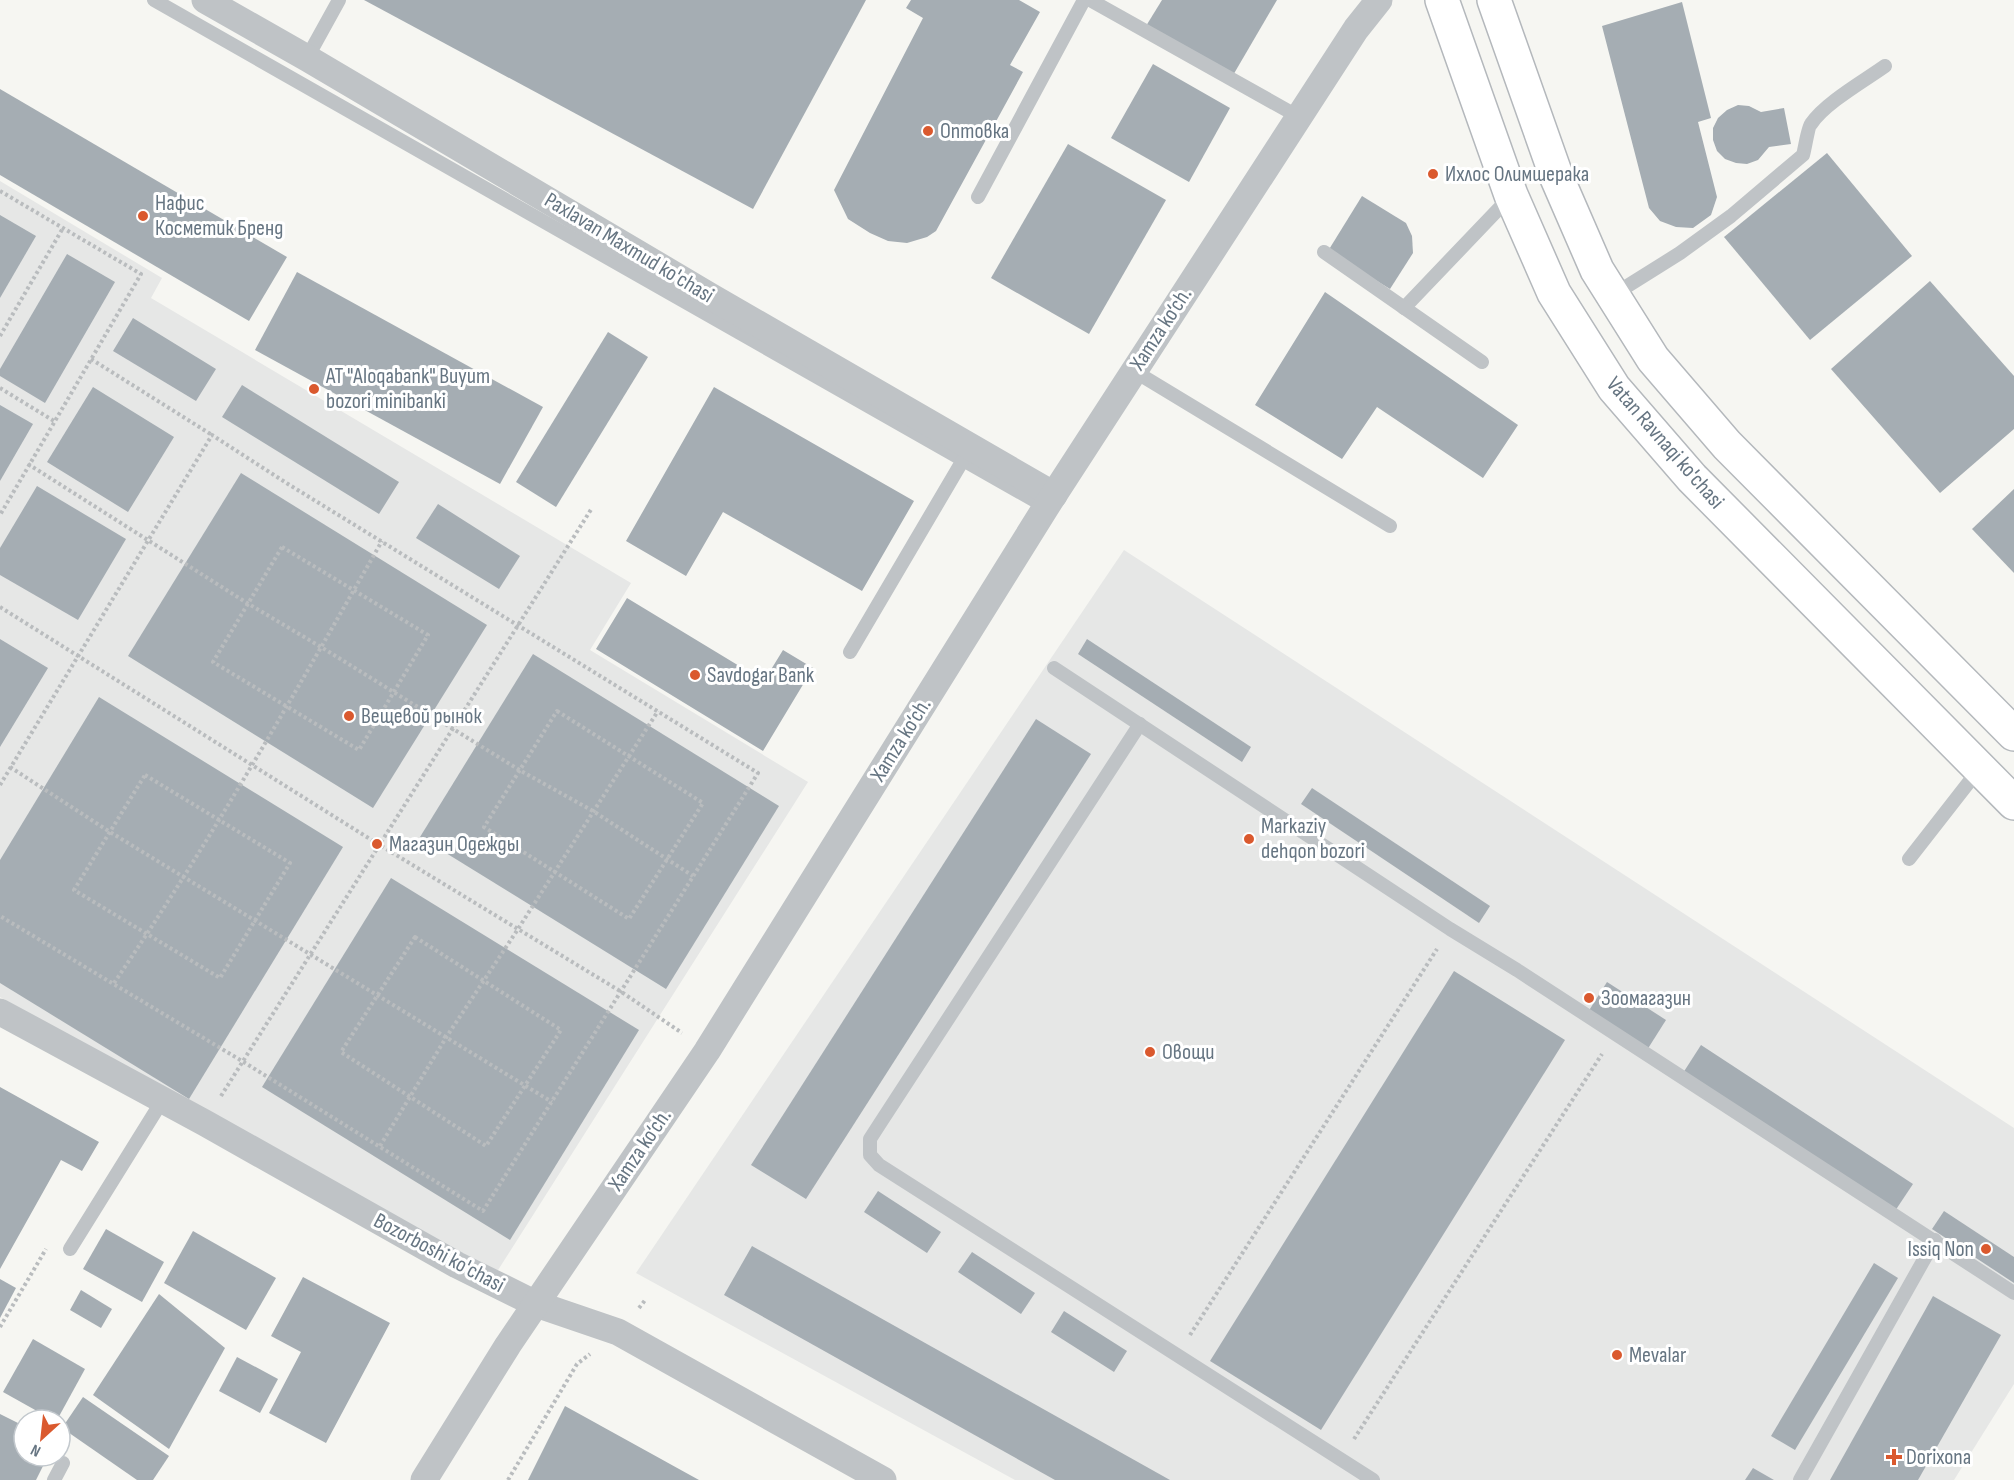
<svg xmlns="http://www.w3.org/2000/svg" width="2014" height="1480" font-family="'Sofia Sans Condensed',sans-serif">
	<rect width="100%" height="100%" fill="#f6f6f2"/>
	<g fill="#e6e7e6">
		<polygon points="0,181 162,278 151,298 631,583 590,650 808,782 493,1278 0,997"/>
		<polygon points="1124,550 2014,1128 2014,1384 1954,1480 1015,1480 636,1273"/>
	</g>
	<g fill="#a5adb3">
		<polygon points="364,0 866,0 753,209"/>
		<polygon points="911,0 1019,0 1040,12 1010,65 1023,72 936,231 927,237 907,243 888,241 870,233 848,219 834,190 923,18 906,8"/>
		<polygon points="1162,0 1277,0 1232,77 1146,26"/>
		<polygon points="1682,2 1711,118 1698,122 1717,197 1711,215 1693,228 1676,227 1660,221 1649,208 1602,26"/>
		<polygon points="1153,64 1230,108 1189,182 1111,138"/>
		<polygon points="0,89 287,257 249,321 0,175"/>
		<polygon points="1738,105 1749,106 1761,112 1784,108 1791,144 1769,147 1758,160 1747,164 1736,163 1725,159 1717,151 1713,140 1713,128 1718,118 1727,110"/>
		<polygon points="1068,144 1166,200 1089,334 991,278"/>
		<polygon points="1827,153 1912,256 1810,340 1724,237"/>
		<polygon points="1362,196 1406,223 1412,236 1413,253 1390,289 1328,251"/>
		<polygon points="0,215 36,236 0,298"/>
		<polygon points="67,254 115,282 45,403 0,376 0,369"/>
		<polygon points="297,272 543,407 500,484 255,350"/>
		<polygon points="1930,281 2014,376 2014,429 1940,493 1831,369"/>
		<polygon points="1325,292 1518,425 1483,478 1377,407 1342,459 1255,405"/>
		<polygon points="133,318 216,369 196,401 113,351"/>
		<polygon points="608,332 648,357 556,507 516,482"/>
		<polygon points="242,385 399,482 379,514 222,417"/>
		<polygon points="93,387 174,437 128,512 47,462"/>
		<polygon points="714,387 914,501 862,591 723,512 686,576 626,541"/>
		<polygon points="0,405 33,424 0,481"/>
		<polygon points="241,473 487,625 373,808 128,656"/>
		<polygon points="37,486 126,539 78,620 0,575 0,548"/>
		<polygon points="2014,489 2014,573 1972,529"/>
		<polygon points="438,504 520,556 499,589 416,538"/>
		<polygon points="627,598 764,681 783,650 813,668 763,751 596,649"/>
		<polygon points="0,639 48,668 0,747"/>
		<polygon points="1087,639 1251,747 1242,762 1078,654"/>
		<polygon points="533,654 779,806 666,989 420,837"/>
		<polygon points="99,697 343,847 189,1099 0,983 0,860"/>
		<polygon points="1036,719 1091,754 806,1199 751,1165"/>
		<polygon points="1312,788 1490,906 1479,923 1301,804"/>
		<polygon points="391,878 639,1030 510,1240 262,1087"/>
		<polygon points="1454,971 1565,1040 1321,1430 1210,1361"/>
		<polygon points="1607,982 1666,1020 1647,1050 1588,1012"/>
		<polygon points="1701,1045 1913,1184 1895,1211 1683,1073"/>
		<polygon points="0,1087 99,1142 82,1171 61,1160 0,1269"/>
		<polygon points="878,1191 941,1232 927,1253 864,1212"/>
		<polygon points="1944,1211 2014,1257 2014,1283 1932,1229"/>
		<polygon points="106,1229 164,1262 142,1302 83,1269"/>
		<polygon points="193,1231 276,1278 246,1330 164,1283"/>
		<polygon points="752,1246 1170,1480 1055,1480 724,1295"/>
		<polygon points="972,1252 1035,1293 1021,1314 958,1272"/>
		<polygon points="1874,1263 1898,1278 1795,1450 1771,1436"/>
		<polygon points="303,1277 390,1323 326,1443 269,1413 301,1352 271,1336"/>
		<polygon points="0,1279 16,1288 0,1318"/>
		<polygon points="81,1290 112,1309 101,1328 70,1310"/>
		<polygon points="159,1294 225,1348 169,1449 93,1395"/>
		<polygon points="1933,1296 2001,1335 1918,1480 1830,1480"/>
		<polygon points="1064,1311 1127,1351 1114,1372 1051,1332"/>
		<polygon points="33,1339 85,1369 57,1420 53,1420 3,1392"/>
		<polygon points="237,1357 278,1379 260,1413 219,1391"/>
		<polygon points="83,1397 169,1456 153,1480 137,1480 62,1428"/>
		<polygon points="565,1406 699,1480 528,1480"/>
		<polygon points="0,1414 24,1426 24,1456 48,1456 36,1480 0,1480"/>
		<polygon points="1753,1468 1774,1480 1745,1480"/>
	</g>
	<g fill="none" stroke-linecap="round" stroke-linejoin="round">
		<g stroke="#b4b8bc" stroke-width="36">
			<g id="secondary">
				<polyline points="1442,0 1511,195 1554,293 1614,388 1692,478 2014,803"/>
				<polyline points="1494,0 1557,178 1597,270 1653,359 1727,445 2014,734"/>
			</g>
		</g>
		<g stroke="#b9bcbe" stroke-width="4" stroke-dasharray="3 3" stroke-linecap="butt">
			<polyline points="0,191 141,274 0,515"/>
			<polyline points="0,336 63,228"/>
			<polyline points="91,359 212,435"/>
			<polyline points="0,388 54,421"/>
			<polyline points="28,464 247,603 321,647 521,771 593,811 693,876"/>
			<polygon points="282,547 428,635 359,750 213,662"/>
			<polyline points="0,607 378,844 620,991 682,1033"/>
			<polygon points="557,711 703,803 629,919 484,827"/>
			<polyline points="10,767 110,832 552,1102"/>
			<polygon points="145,775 290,863 220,978 74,890"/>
			<polyline points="0,785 212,435 288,484 758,773 483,1211 242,1061 0,916"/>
			<polygon points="415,937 561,1030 486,1146 341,1052"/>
			<path d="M114,983c97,-142 182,-292 268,-442"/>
			<polyline points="221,1096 592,508"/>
			<polyline points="380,1146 447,1036 518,929 658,711"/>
			<polyline points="639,1308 646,1299"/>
			<polyline points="0,1327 46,1249"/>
			<polyline points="1190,1335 1437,949"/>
			<polyline points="1354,1439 1602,1054"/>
			<polyline points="508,1480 577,1364 590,1354"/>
		</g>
		<g stroke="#bfc3c6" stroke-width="14">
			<polyline points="154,0 1046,507"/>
			<polyline points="1090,0 1299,117"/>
			<polyline points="307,58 339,0"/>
			<polyline points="978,197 1084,0"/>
			<polyline points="1324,252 1482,362"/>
			<path d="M1613,295l67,-42 51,-37 72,-61c2,-7 5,-28 8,-31 14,-21 53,-43 74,-58"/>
			<polyline points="1404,308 1510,197"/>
			<polyline points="1134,371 1390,526"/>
			<polyline points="850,652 963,460"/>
			<polyline points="1054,668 1450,929 1517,970 2014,1293"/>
			<polyline points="1140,724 879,1125 870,1139 870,1155 879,1165 1373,1480"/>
			<polyline points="1909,859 1980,768"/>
			<polyline points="70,1249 162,1101"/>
			<polyline points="54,1480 63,1463"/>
			<polyline points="1800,1480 1935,1240"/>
		</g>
		<g stroke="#bfc3c6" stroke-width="27">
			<polyline points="205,0 307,58 710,296 1054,495"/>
			<polyline points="0,1012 205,1123 457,1265 536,1304 618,1332 883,1480"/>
			<polyline points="424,1480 508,1345 707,1051 1046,507 1356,29 1379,0"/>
		</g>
		<use href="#secondary" stroke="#fff" stroke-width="33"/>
	</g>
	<g fill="#da592e" stroke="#fff" stroke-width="2">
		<circle cx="928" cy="131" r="6"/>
		<circle cx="1433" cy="174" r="6"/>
		<circle cx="143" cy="216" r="6"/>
		<circle cx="314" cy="389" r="6"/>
		<circle cx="695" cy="675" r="6"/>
		<circle cx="349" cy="716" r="6"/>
		<circle cx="1249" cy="839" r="6"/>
		<circle cx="377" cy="844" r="6"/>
		<circle cx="1589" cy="998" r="6"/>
		<circle cx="1150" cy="1052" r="6"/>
		<circle cx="1986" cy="1249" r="6"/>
		<circle cx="1617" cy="1355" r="6"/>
		<path d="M1891 1448h6v6h6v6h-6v6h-6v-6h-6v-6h6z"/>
	</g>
	<g text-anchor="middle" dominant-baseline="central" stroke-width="6" stroke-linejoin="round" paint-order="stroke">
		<g font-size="22" fill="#667582" stroke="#fff" text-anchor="start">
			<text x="940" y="131">Оптовка</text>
			<text x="1445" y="174">Ихлос Олимшерака</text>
			<text x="155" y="203">Нафис<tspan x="155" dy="25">Косметик Бренд</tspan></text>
			<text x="326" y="376">AT "Aloqabank" Buyum<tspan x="326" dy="25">bozori minibanki</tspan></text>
			<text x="707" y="675">Savdogar Bank</text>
			<text x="361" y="716">Вещевой рынок</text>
			<text x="1261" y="826">Markaziy<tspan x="1261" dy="25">dehqon bozori</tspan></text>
			<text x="389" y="844">Магазин Одежды</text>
			<text x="1601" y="998">Зоомагазин</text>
			<text x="1162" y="1052">Овощи</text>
			<text x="1974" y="1249" text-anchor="end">Issiq Non</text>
			<text x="1629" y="1355">Mevalar</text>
			<text x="1906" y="1457">Dorixona</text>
		</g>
		<g font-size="22" fill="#667582" stroke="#fff">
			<text transform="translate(629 248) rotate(31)">Paxlavan Maxmud ko'chasi</text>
			<text transform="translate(1161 329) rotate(-57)">Xamza ko‘ch.</text>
			<text transform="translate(1665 443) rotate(49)">Vatan Ravnaqi ko'chasi</text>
			<text transform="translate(901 740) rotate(-58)">Xamza ko‘ch.</text>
			<text transform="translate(640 1150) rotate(-56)">Xamza ko‘ch.</text>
			<text transform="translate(439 1253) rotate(28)">Bozorboshi ko'chasi</text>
		</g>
	</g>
	<g transform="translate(42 1438) rotate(207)"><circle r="28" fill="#ffffff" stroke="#c2c8cd" stroke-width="1.5"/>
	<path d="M0-4.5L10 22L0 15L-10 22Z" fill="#da592e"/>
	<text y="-9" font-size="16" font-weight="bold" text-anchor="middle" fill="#667582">N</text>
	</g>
</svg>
